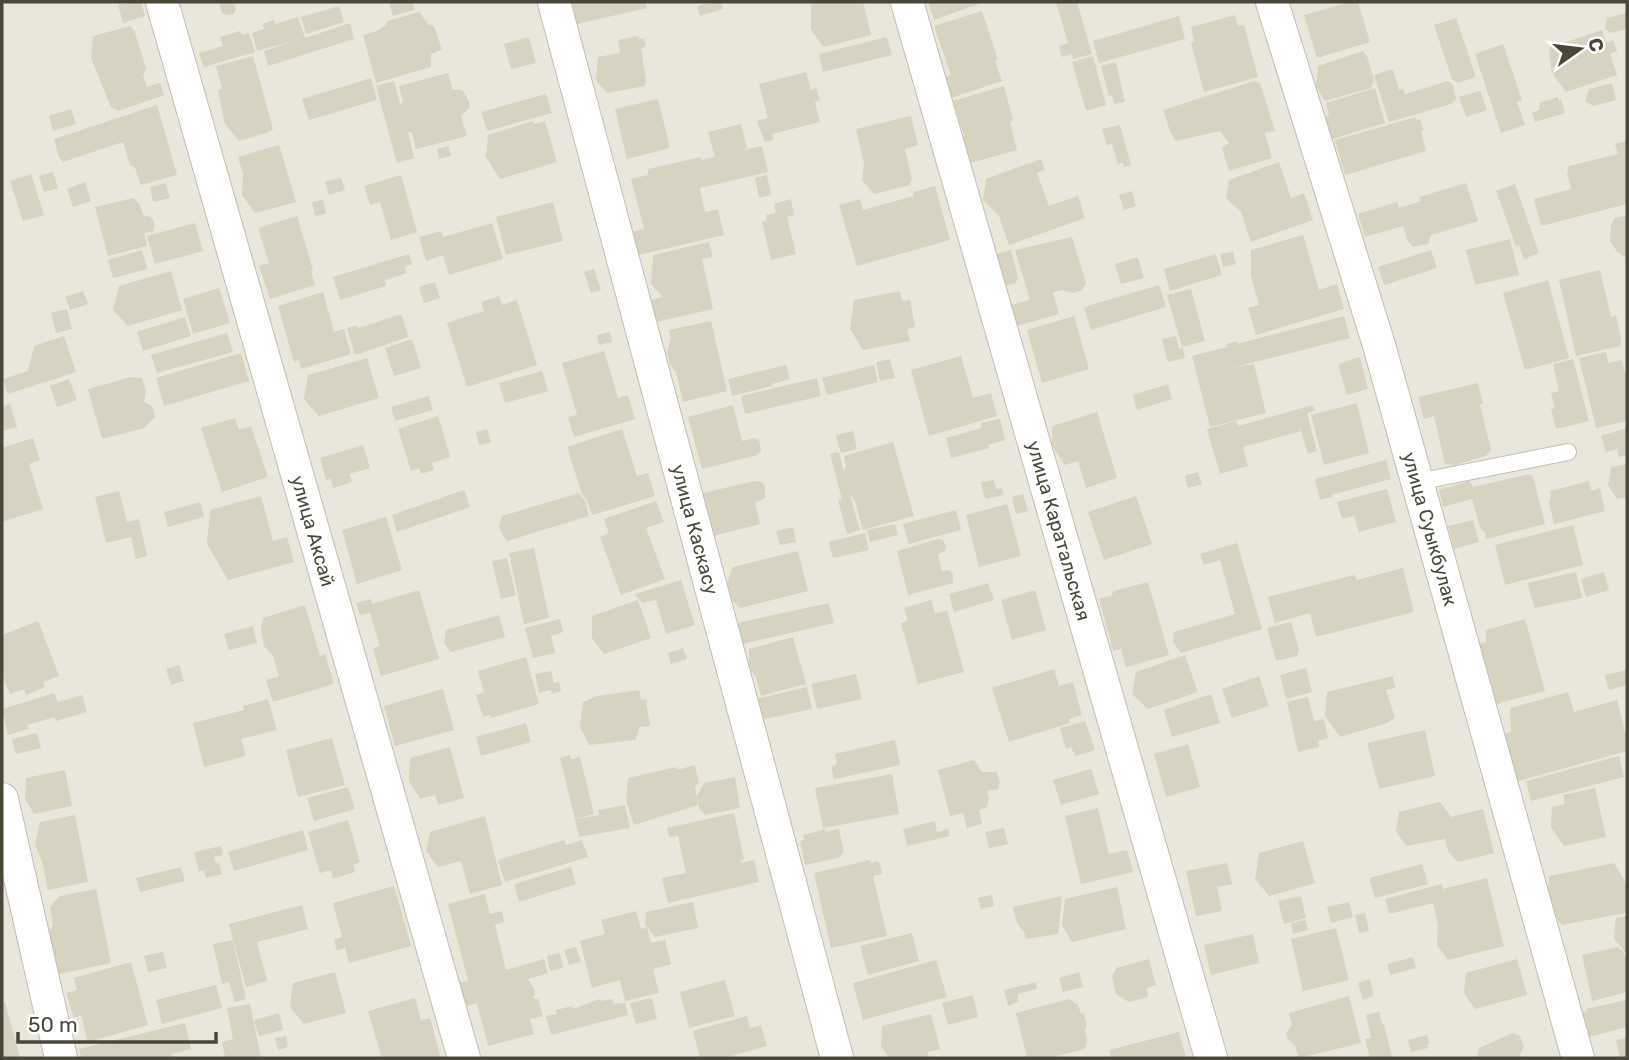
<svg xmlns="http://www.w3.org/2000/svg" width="1629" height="1060" font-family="Rubik,sans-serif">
	<rect width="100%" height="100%" fill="#f5f4ed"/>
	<rect fill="#e9e7db" x="2" y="2" width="1625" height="1056"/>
	<g fill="#d7d2c2">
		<polygon points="128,2 141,2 145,16 123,23 118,5"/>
		<polygon points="219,2 234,2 236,9 234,14 228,15 222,13"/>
		<polygon points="389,2 413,2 415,10 393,16"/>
		<polygon points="572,2 645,2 647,8 577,24"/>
		<polygon points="712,2 721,2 723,9 700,16 697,6"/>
		<polygon points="814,2 863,2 871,35 823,47 811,29 811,5"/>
		<polygon points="928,2 984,2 934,20"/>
		<polygon points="1056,2 1077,2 1092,54 1073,59 1072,54 1062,57 1059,46 1068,43"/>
		<polygon points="1349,2 1358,2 1370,42 1317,58 1304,15"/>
		<polygon points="339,6 344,22 306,34 301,17"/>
		<polygon points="982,11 998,60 995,61 1002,81 945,100 938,79 951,75 934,26"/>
		<polygon points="419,12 428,24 434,26 442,50 431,54 431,67 376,83 363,35 377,31 386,25 387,21"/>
		<polygon points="1627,13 1627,29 1610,33 1605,28 1607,18"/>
		<polygon points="1235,15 1238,26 1244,25 1258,77 1204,92 1191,43 1194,42 1191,27"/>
		<polygon points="1179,16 1185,39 1099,63 1093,41"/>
		<polygon points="298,17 305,38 350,23 354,39 268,66 264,51 293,41 257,51 252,33 264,29 263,24 274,20 275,24"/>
		<polygon points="1456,18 1476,77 1458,83 1452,79 1434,25"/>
		<polygon points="130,26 134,30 146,68 143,75 147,87 160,83 164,95 118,111 111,107 91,58 93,36"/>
		<polygon points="1602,30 1606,43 1613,40 1617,51 1610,54 1617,75 1566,92 1552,73 1549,48"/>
		<polygon points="240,31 241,35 249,33 255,52 204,67 199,53 223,46 220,37"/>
		<polygon points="638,36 639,39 644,38 646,47 641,48 646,80 645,86 607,93 596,80 598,57 620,53 618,40"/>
		<polygon points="529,37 536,63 511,69 504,44"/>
		<polygon points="887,37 892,55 823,72 819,54"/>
		<polygon points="1503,44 1522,100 1517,102 1525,125 1501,133 1475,54"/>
		<polygon points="1363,51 1367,56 1374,80 1371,88 1325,101 1316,86 1318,66"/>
		<polygon points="253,56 273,129 269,132 239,141 225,124 218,90 222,89 216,66"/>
		<polygon points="1093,56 1106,105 1086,111 1072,62"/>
		<polygon points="1116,62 1125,102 1114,104 1112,95 1109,96 1101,66"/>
		<polygon points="1393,69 1399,90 1403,88 1405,94 1448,81 1453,85 1456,99 1451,104 1389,122 1374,75"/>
		<polygon points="806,72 811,90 816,88 820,101 815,102 820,122 772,134 774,140 765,142 757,121 768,118 759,84"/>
		<polygon points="448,73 453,90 458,89 463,91 469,101 469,108 461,116 467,136 416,149 412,133 408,132 414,158 397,163 376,86 394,81 400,104 403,102 399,86"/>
		<polygon points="371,78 377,100 309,120 302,99"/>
		<polygon points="1254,81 1260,83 1275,131 1265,133 1272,158 1229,171 1222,148 1229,143 1220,131 1176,141 1170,131 1163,110"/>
		<polygon points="1612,83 1616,100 1593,106 1585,101 1589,89"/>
		<polygon points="1004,86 1013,120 1010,122 1017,150 970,163 963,141 964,135 953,101"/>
		<polygon points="1375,88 1385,123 1332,139 1326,117 1329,115 1326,103"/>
		<polygon points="1480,91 1487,110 1466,117 1459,97"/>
		<polygon points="546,94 552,113 487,131 481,112"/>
		<polygon points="1558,97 1559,101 1561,100 1565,113 1535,122 1532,113 1539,110 1540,103"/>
		<polygon points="658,99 670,148 627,159 615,109"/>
		<polygon points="157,105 177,175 141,185 135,168 130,165 123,142 63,162 59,157 54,139"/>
		<polygon points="71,109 76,124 53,131 49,116"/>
		<polygon points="911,116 918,145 905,149 912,179 910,185 874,194 862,180 864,163 856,129"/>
		<polygon points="1416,117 1416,120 1420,119 1424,131 1421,131 1426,151 1345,175 1335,140"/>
		<polygon points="533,121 534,124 545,121 557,162 500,179 486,157 488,135"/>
		<polygon points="741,124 747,148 740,151 762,146 768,172 700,188 705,212 718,209 724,235 634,256 628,233 644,229 631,179 648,175 648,169 701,157 701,160 715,157 708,132"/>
		<polygon points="1120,125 1131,165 1124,167 1123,163 1118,164 1112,144 1107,145 1102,129"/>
		<polygon points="1627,141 1627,204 1541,226 1534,199 1571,189 1567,173 1569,166 1618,154 1615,144"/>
		<polygon points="279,145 296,202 255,213 242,195 243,174 238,157"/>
		<polygon points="448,146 451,156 439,159 437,149"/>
		<polygon points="1041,159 1045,170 1037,173 1049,206 1078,196 1085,218 1009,245 999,216 983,200 986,179"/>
		<polygon points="1279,162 1291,198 1304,193 1313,220 1251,242 1241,212 1226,198 1229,180"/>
		<polygon points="53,172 58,188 44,192 39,176"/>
		<polygon points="31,174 44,215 23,221 10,181"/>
		<polygon points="401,175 417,232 391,240 380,202 370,205 364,186"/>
		<polygon points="767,175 771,195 759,198 755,178"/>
		<polygon points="341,178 345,190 329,195 325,182"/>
		<polygon points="85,182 91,201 73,207 67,189"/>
		<polygon points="166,183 170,198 153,202 150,187"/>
		<polygon points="1466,183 1478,221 1431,235 1428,244 1413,247 1408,241 1403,226 1365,237 1358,214 1397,202 1399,208 1421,201 1419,197"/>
		<polygon points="1515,184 1539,253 1524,259 1519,245 1516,246 1496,191"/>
		<polygon points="935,186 950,240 857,266 839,205 860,199 863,210 914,196 913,192"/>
		<polygon points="1132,191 1136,206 1124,210 1119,195"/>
		<polygon points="133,198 139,203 143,215 151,217 155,225 153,231 144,233 147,246 108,256 95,207"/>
		<polygon points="791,199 794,215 787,217 796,254 771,260 762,222 767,221 766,215 776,213 774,204"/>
		<polygon points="323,200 326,214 315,216 312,202"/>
		<polygon points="553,202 563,241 506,255 496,217"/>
		<polygon points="1627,215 1627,258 1617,252 1610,240 1611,225 1615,218"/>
		<polygon points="297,216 313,270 311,271 315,285 270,299 259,266 269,263 258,228"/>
		<polygon points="195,223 203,251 155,264 147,236"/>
		<polygon points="492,223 503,259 449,275 443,255 426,261 419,237 441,231 443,237"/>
		<polygon points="1303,235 1319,290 1337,284 1344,309 1256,335 1248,308 1259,305 1251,276 1251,250"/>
		<polygon points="1072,237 1086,283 1082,290 1072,293 1063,290 1053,292 1059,314 1010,328 1004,307 1030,300 1015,250"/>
		<polygon points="1510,239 1519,275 1475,285 1466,250"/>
		<polygon points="709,242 713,257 702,259 713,309 652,323 647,301 663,297 651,284 653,255"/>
		<polygon points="142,250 147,269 113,278 108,260"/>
		<polygon points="1011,250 1018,277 1016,283 999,287 991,255"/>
		<polygon points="1431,250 1437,268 1384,285 1378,267"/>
		<polygon points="1233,252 1236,264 1223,267 1220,254"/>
		<polygon points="409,254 412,264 404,267 407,273 385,280 386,286 340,300 333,277"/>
		<polygon points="1216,254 1222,275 1170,291 1164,269"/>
		<polygon points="1138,257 1144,278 1121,284 1115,264"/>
		<polygon points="594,269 601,290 591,293 584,272"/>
		<polygon points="1600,270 1611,317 1616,315 1621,340 1620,346 1576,356 1559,280"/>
		<polygon points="171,271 182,310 128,326 113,310 119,286"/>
		<polygon points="1548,280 1569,358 1525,370 1503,293"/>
		<polygon points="435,282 440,298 424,303 419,287"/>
		<polygon points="1159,285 1166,307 1091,330 1084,307"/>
		<polygon points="219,288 230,323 193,334 183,299"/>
		<polygon points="1191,289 1205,341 1182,347 1167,295"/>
		<polygon points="83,291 88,304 70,310 65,297"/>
		<polygon points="900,291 902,301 910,300 915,327 907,329 910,341 863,350 850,329 854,300"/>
		<polygon points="323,292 334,332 344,329 351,354 301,369 299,360 294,362 278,306"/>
		<polygon points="499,296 502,305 517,300 537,365 467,387 447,323 484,311 481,302"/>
		<polygon points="67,309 72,329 56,333 51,313"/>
		<polygon points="401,314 409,337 355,355 347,328 355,326 359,328"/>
		<polygon points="1074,316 1089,369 1042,383 1027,330"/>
		<polygon points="1344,316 1350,338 1231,368 1254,364 1266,413 1210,427 1192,356 1227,347 1226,344 1237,341 1237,344"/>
		<polygon points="185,317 191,336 143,351 137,332"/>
		<polygon points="711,321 727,391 683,402 676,372 670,365 667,352 671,339 669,330"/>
		<polygon points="610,332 612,342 599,345 597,335"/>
		<polygon points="227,333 233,352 157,373 151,355"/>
		<polygon points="64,336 76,372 8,394 3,379 28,371 34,346"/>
		<polygon points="1176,336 1179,349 1183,348 1185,358 1168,362 1162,339"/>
		<polygon points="412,339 421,368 394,376 385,348"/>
		<polygon points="604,351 618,398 628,395 635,419 574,437 568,417 577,415 562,363"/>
		<polygon points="1606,352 1608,363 1622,360 1627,381 1627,421 1596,428 1579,358"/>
		<polygon points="241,353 249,381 164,406 156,378"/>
		<polygon points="961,356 973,398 991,393 997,416 929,436 911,370"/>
		<polygon points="1360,357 1368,389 1347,395 1338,364"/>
		<polygon points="367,358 379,398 319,416 304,399 308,375"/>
		<polygon points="890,359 895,378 880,381 876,362"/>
		<polygon points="1573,359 1589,421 1556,429 1551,409 1555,408 1551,393 1559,391 1553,364"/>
		<polygon points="786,365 790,379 772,384 772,386 732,396 728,379"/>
		<polygon points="874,365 878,382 827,395 822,378"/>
		<polygon points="542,371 548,391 505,403 499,383"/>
		<polygon points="131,377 142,378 146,391 144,402 152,406 155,417 144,428 102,439 88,389"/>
		<polygon points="817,378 821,396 745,414 741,396"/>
		<polygon points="69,379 77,400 57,407 50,386"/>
		<polygon points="1478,383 1483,404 1480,405 1491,450 1486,456 1455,465 1445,464 1434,416 1424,419 1418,397"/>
		<polygon points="1168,384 1172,399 1137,410 1133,395"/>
		<polygon points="429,396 433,410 395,421 391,407"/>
		<polygon points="1357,403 1369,453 1324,465 1311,415"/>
		<polygon points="10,404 17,427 2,431 2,407"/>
		<polygon points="733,405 742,441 754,438 759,440 761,451 757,455 702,469 688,417"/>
		<polygon points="1313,405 1315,411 1307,413 1317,451 1308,454 1301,431 1243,447 1248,466 1220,474 1207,429 1236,421 1238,426"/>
		<polygon points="1097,412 1117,478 1086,488 1078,461 1065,465 1052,446 1052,426"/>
		<polygon points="438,416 450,457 432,463 434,470 421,474 419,468 411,471 398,429"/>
		<polygon points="235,418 239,430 251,426 268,477 222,492 201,428"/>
		<polygon points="1000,419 1005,440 988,445 989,448 951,458 946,438 982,428 981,423"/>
		<polygon points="1627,428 1627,455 1619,457 1617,449 1606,452 1601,436"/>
		<polygon points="487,429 491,442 479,445 476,432"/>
		<polygon points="622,429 637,476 648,473 655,496 592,515 587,500 582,494 567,447"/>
		<polygon points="853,431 857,449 841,453 836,435"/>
		<polygon points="33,438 40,460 29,464 43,509 2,522 2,448"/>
		<polygon points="893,442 914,516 863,530 854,499 850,495 860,530 847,534 838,500 842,499 830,454 839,452 844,472 846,465 844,456"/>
		<polygon points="363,445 370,468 349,474 352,482 333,488 331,479 326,480 320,458"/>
		<polygon points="1386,460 1391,479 1331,495 1332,497 1320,500 1315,479"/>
		<polygon points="1627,464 1627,497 1617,499 1608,485 1611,467"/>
		<polygon points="1198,472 1202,484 1188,488 1185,476"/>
		<polygon points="1529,474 1533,476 1545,524 1486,539 1485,532 1480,528 1472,499 1443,507 1439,490 1469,481 1473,487"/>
		<polygon points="994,480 996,489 1002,488 1004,495 985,499 981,482"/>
		<polygon points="754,481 762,482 765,486 765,498 755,503 760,524 709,537 699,494"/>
		<polygon points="1589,481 1591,491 1600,488 1605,511 1554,524 1549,502 1551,497 1550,491"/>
		<polygon points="1387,489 1396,522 1359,532 1354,516 1342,519 1337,502"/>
		<polygon points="464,490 470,507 397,532 392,515"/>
		<polygon points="119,491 127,522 139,519 147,556 136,559 131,537 106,543 95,497"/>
		<polygon points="579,493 585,501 589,516 507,541 502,534 499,526 502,516"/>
		<polygon points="1023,494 1028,511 1016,514 1012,497"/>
		<polygon points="261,496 273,541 287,537 294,562 228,580 207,544 210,510"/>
		<polygon points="1136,496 1152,544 1104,560 1088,512"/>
		<polygon points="656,501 664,522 646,528 665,579 621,595 600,537 609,533 604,519"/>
		<polygon points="200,502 204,517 168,527 164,512"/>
		<polygon points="1007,504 1021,556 979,567 966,515"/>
		<polygon points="956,510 961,530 909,544 903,524"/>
		<polygon points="386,517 402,570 357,584 342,530"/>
		<polygon points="1473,520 1479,542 1454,549 1448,526"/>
		<polygon points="895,524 898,535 870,542 867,530"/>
		<polygon points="1573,525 1583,565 1505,585 1495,545"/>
		<polygon points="793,527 796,542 780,545 776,531"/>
		<polygon points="865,533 869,550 833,558 829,542"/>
		<polygon points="938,539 943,540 946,546 945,551 938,554 942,571 949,570 953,574 953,583 908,595 897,551"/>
		<polygon points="1237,543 1262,629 1181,653 1173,642 1174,632 1235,614 1220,560 1204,565 1200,554"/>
		<polygon points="534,548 549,618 524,624 509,553"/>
		<polygon points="798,551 808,591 740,608 724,592 733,567"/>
		<polygon points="507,558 516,595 501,599 492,561"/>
		<polygon points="1403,568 1414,612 1316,637 1310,613 1275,623 1268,597 1354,575 1357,580"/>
		<polygon points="1576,572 1582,598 1535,608 1527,583"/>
		<polygon points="1604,572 1609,590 1586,597 1581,579"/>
		<polygon points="681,580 695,625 666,634 656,600 642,603 635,594"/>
		<polygon points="1148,582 1169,655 1126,667 1121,649 1113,651 1099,599 1111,596 1114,591"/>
		<polygon points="988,583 994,600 954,612 949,594"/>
		<polygon points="419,590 439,659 381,676 373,648 380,646 370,613 360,615 356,603 371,599 372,604"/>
		<polygon points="1035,590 1046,630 1012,640 1001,600"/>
		<polygon points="638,600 651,638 604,654 592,638 592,616"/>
		<polygon points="931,600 935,614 947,610 964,672 918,684 901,623 908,621 904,608"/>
		<polygon points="829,603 834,623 733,646 728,625"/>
		<polygon points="305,605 320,656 325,654 334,684 273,702 266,680 279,676 273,656 264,646 261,629 263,618"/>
		<polygon points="499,615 505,637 451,652 444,643 446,630"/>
		<polygon points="560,619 563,632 551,636 555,653 533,658 525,628"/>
		<polygon points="1525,619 1545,691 1489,706 1475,645 1486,642 1486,630"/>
		<polygon points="38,621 59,676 43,682 45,687 26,695 24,689 10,694 2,674 2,635"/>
		<polygon points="1291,622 1299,650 1297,656 1276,661 1267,628"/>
		<polygon points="253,626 257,643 229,650 224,634"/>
		<polygon points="793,637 806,684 761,696 756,677 749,669 749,649"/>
		<polygon points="683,648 687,659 671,664 668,653"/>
		<polygon points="1185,655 1198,692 1148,709 1132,694 1136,672"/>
		<polygon points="526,657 539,704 491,718 490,715 483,717 476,695 484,693 478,671"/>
		<polygon points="179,665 184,681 171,685 166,669"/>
		<polygon points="1306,668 1312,692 1286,699 1280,675"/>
		<polygon points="1054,669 1059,686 1073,682 1082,715 1069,719 1070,723 1009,742 992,688"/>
		<polygon points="1627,670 1627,685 1609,690 1605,675"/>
		<polygon points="551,671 554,683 559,682 561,691 552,694 551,690 539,693 535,674"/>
		<polygon points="856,674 862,699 817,709 811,684"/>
		<polygon points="1259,676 1269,706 1232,718 1222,689"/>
		<polygon points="1393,676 1395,688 1386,690 1395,718 1387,723 1340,737 1325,716 1327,692"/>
		<polygon points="807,687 812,709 756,721 751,700"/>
		<polygon points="443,689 454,730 395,746 384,706"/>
		<polygon points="639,690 641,700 646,699 650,726 640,727 635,740 589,745 580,727 583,702 597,696"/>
		<polygon points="1568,692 1574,712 1617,700 1627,739 1627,751 1515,782 1502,735 1511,732 1510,708"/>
		<polygon points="54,693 58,702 82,695 87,712 56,721 55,717 27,725 28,729 8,735 2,709"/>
		<polygon points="1211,694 1220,723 1172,737 1164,710"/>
		<polygon points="1308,697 1314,721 1324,719 1328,738 1318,741 1319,747 1298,752 1287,702"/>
		<polygon points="268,699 277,730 241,739 246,756 204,767 193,723 244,710 243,706"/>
		<polygon points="1085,721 1095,750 1075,756 1071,747 1066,749 1060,728"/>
		<polygon points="526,723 531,742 481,756 476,737"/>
		<polygon points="1425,730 1435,776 1379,789 1367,743"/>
		<polygon points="37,733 41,748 16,754 12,739"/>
		<polygon points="332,738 345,785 298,797 286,750"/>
		<polygon points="895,740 900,765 834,779 831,767 837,764 835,754"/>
		<polygon points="1188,744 1200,787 1166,797 1154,754"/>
		<polygon points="450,747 464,798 438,805 435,795 420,799 409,781 410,758"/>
		<polygon points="570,755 571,759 580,757 594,814 575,819 560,758"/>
		<polygon points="1619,756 1624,777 1531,801 1526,781"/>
		<polygon points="974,760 982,772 997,772 1000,782 998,789 987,791 989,799 986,808 979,810 982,824 967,828 963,813 950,816 938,770"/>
		<polygon points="695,765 699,783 695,786 698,805 634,825 626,801 628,778 676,767 677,770"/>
		<polygon points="1091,769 1099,794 1061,805 1053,780"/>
		<polygon points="65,770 72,806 34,814 25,798 26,778"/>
		<polygon points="892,774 899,814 823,828 815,788"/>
		<polygon points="735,777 740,808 705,815 699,808 697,796 704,783"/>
		<polygon points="348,787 355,809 314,821 307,798"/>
		<polygon points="1595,788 1606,837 1564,846 1551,827 1552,807 1565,804 1563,795"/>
		<polygon points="1440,802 1451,817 1483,809 1494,853 1458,862 1448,851 1445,839 1406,846 1396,831 1399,812"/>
		<polygon points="625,805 630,828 579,837 575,819 599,815 598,810"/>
		<polygon points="1098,808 1109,854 1127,850 1133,872 1081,884 1065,816"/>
		<polygon points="734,813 744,859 740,860 741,863 754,860 759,882 668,903 662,878 686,873 678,836 669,837 667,828"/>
		<polygon points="75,815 88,882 48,890 42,861 35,845 40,822"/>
		<polygon points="485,816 502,885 470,894 461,861 438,867 426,851 430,832"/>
		<polygon points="348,820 360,862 353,865 355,872 333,879 331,870 320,873 308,832"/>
		<polygon points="935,821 937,832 948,829 950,836 907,846 903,829"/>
		<polygon points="1004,828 1008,844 989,848 985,832"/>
		<polygon points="826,829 825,832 839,829 844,852 838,858 805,865 800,841 804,840 803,835"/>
		<polygon points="303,830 308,850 234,871 228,852"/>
		<polygon points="564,840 566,845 582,840 588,857 505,882 498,860"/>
		<polygon points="1303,841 1315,883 1269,896 1255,879 1259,853"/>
		<polygon points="221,846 223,855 214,857 216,863 219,862 222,874 206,878 204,870 199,871 194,852"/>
		<polygon points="870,860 871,863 879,861 882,874 873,876 887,936 831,948 814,873"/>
		<polygon points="1227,863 1232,884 1217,887 1222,911 1196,916 1186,871"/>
		<polygon points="1614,863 1627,885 1627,909 1625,913 1562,925 1546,907 1549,876"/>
		<polygon points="1422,864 1428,884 1375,898 1369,878"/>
		<polygon points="181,867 185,881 140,892 136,878"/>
		<polygon points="571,867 576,884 519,902 514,884"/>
		<polygon points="1487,878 1504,946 1448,960 1437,945 1438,925 1433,903 1389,914 1385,899 1442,884 1443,889"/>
		<polygon points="394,886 411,946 349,963 345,948 337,951 334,940 342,937 333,903"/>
		<polygon points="1117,887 1126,929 1072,942 1062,925 1065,899"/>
		<polygon points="96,889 111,963 55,975 47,935 53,925 50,907 60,896"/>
		<polygon points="485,894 490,914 502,911 504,922 495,925 506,970 544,959 548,973 528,979 535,990 533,999 538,999 543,1016 530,1019 534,1034 488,1046 477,1003 464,1007 457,983 468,981 448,904"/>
		<polygon points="992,895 994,906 981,909 978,898"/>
		<polygon points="1062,896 1058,934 1026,939 1024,932 1017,923 1013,907"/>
		<polygon points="1301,896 1306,918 1284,924 1278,901"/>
		<polygon points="693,902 698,928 655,937 645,924 646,912"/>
		<polygon points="1349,902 1353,917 1331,923 1327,907"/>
		<polygon points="302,905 308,929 257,942 267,981 246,987 229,924"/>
		<polygon points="636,911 641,929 647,927 651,943 665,940 671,964 653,969 659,993 625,1001 620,980 592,988 580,941 605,934 601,920"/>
		<polygon points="1365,913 1369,931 1359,933 1355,915"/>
		<polygon points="1627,916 1627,951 1625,952 1614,938 1616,918"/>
		<polygon points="1305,920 1308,930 1293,934 1291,923"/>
		<polygon points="1336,928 1349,980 1303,991 1291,939"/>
		<polygon points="912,933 919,961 868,975 860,946"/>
		<polygon points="1253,934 1259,963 1211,975 1204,945"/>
		<polygon points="233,940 246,999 235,1002 229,982 222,984 213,944"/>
		<polygon points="576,947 581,962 569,965 564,950"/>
		<polygon points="1618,947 1624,952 1627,968 1627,992 1592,1001 1582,955"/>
		<polygon points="163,952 167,968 148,972 144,956"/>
		<polygon points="560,953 563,968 550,971 547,956"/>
		<polygon points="1413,957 1416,968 1390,975 1387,964"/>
		<polygon points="1149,959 1156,985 1146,988 1148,997 1129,1002 1116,994 1112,977 1116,968"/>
		<polygon points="1517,959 1527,995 1475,1009 1464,993 1466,973"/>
		<polygon points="936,960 947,997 863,1020 853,983"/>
		<polygon points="131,962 148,1025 88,1042 81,1015 74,1018 66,993 77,990 74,978"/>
		<polygon points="335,972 346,1013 304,1024 290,1007 293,983"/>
		<polygon points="1079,972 1083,987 1063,992 1059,978"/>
		<polygon points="1370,979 1374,996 1363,1000 1358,983"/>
		<polygon points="725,980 735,1016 689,1028 680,992"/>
		<polygon points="1036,982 1037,989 1018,994 1018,1002 1008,1006 1004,990"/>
		<polygon points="216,985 222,1008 162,1024 156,1000"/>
		<polygon points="973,995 978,1017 948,1025 942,1003"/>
		<polygon points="1349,996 1361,1043 1299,1058 1295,1046 1287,1038 1286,1033 1292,1025 1289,1013"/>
		<polygon points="415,998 421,1020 430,1018 441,1058 382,1058 368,1011"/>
		<polygon points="652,998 657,1019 636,1024 630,1003"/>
		<polygon points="600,999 601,1001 612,999 614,1004 625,1003 628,1015 551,1035 546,1016 557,1014 556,1010 572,1006 573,1009"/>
		<polygon points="1069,999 1078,1005 1081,1014 1084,1013 1087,1026 1085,1029 1087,1041 1085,1049 1049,1058 1027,1058 1016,1013"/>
		<polygon points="1626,1000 1627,1027 1585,1038 1579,1013 1587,1012 1586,1009"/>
		<polygon points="5,1002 20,1058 2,1058 2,1003"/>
		<polygon points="250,1004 261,1058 225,1057 222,1042 233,1039 227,1008"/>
		<polygon points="1379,1012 1382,1024 1384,1024 1392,1057 1370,1058 1365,1039 1371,1038 1366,1015"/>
		<polygon points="279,1013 283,1030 259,1036 254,1020"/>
		<polygon points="931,1014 940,1049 928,1052 929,1058 889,1058 881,1046 882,1026"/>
		<polygon points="747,1016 750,1028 761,1025 767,1046 725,1058 700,1058 693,1031"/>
		<polygon points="185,1023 191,1049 171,1054 172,1058 81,1058 79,1049"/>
		<polygon points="1179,1032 1186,1058 1111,1058 1109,1050"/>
		<polygon points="1513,1033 1520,1036 1524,1047 1520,1054 1522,1058 1477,1058 1479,1048"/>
		<polygon points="1427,1035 1430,1043 1427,1044 1428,1048 1411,1052 1408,1040"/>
		<polygon points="286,1036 288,1047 278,1050 275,1038"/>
		<polygon points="1627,1038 1627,1058 1620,1058 1616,1040"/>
	</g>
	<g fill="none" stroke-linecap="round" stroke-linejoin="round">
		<g stroke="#c1beaf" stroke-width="18">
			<polyline id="lane" points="1417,482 1568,452"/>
		</g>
		<g stroke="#c1beaf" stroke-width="34">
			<g id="street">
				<path id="s1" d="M162,2l302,1056"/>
				<path id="s2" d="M554,2l283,1056"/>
				<path id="s3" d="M907,2l304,1056"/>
				<path id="s4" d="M1272,2l107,343 199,713"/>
				<polyline points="2,799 61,1058"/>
			</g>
		</g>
		<use href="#lane" stroke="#fff" stroke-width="16"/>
		<use href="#street" stroke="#fff" stroke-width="32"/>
	</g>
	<g text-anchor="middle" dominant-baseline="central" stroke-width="5" stroke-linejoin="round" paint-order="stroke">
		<g font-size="19" fill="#4a473a" stroke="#fff">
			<text stroke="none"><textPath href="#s4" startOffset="550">улица Суыкбулак</textPath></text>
			<text stroke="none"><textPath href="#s1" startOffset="550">улица Аксай</textPath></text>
			<text stroke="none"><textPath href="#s2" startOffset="546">улица Каскасу</textPath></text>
			<text stroke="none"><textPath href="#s3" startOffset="550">улица Каратальская</textPath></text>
		</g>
	</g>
	<rect width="1629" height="1060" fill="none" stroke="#4a473a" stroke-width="7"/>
	<g transform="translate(1580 49) rotate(76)" stroke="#ffffff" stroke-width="5" paint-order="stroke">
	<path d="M0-5L12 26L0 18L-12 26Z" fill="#4a473a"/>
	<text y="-10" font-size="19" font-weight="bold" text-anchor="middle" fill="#4a473a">С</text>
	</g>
	<path d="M18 1032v10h198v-10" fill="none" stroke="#4a473a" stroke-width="3.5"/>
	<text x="28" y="1032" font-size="21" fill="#4a473a" stroke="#ffffff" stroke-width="5" paint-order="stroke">50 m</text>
</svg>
